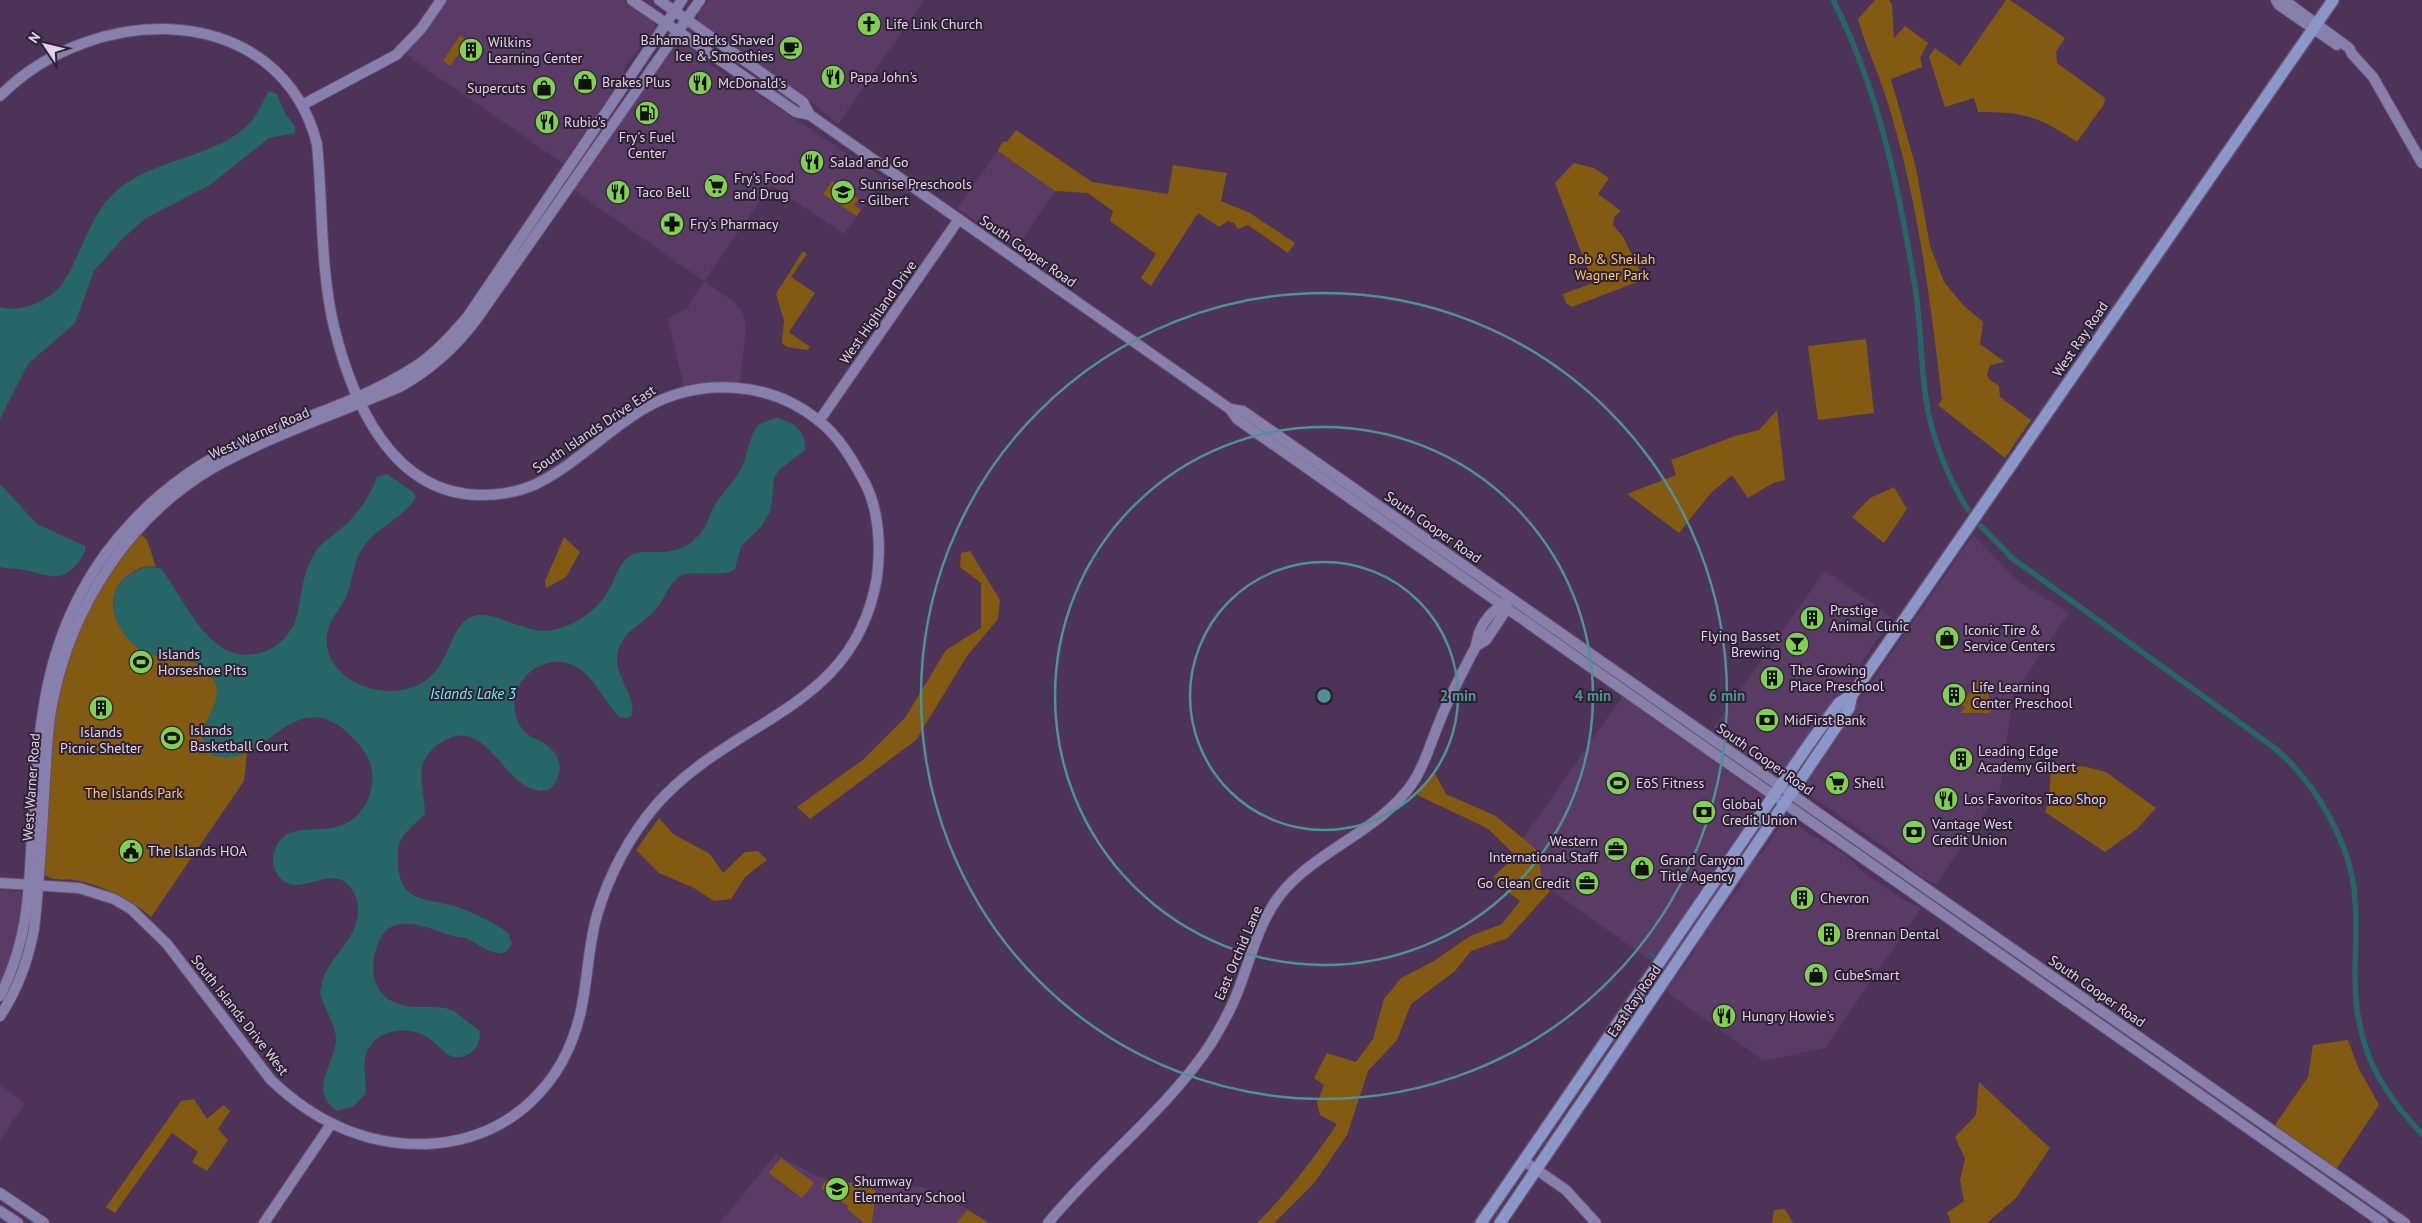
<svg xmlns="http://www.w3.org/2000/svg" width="2422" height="1223" font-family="'PT Sans',sans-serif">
	<rect width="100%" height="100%" fill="#4d3358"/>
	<g fill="#5a3b66">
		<polygon points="447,0 623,0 653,21 655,29 628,62 620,80 564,164 405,54 421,37"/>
		<polygon points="709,0 924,0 838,124 803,95 698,20 698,12"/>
		<polygon points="680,42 685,43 699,57 736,82 750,89 883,178 844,234 771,185 704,281 734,302 743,313 746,328 740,383 716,382 684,387 668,319 687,308 704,281 572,189 674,46"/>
		<polygon points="998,151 1055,191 1016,248 957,208"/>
		<polygon points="1973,535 2018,581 2069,613 2013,695 2000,790 1936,884 1920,876 1886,848 1807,793 1804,788 1814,769 1837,737 1845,720"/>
		<polygon points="1825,571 1888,614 1892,622 1872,646 1853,678 1784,773 1779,777 1774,777 1753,758 1710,732"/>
		<polygon points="1624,694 1764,797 1763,803 1751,817 1703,886 1654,963 1551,890 1542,881 1538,851 1522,840"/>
		<polygon points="1790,817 1805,831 1844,854 1862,871 1905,901 1921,908 1825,1048 1764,1061 1668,993 1668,988 1694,952 1704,932 1725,907 1740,886 1748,867 1764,850 1784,819"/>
		<polygon points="0,889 19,891 24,898 20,936 0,989"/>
		<polygon points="0,1085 25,1103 0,1140"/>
		<polygon points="776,1154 818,1177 847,1182 922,1187 946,1196 968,1210 956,1223 720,1223"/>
	</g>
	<g fill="#835a11">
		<path d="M1875,0h14l3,5 2,33 11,-12 23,17 -8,15 2,9 -31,12 25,89 14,78 14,36 20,24 19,16 -3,22 25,18 -15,3 -3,9 2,5 10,7 1,11 31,23 -26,38 -67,-53 4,-5c-12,-103 -25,-207 -57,-306 -8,-25 -20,-49 -27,-75z"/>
		<path d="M2006,0h4l55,38 -9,14 1,11 48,35 -1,6 -27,38c-39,-26 -52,-30 -99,-30l-4,-14 -29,9 -16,-50 6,-9 25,18z"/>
		<polygon points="460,35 468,41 450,66 443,61"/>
		<polygon points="1016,130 1092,182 1168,194 1173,165 1227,173 1221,201 1250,213 1295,243 1288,253 1248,225 1238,229 1234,223 1228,221 1219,227 1198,213 1151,286 1141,278 1156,254 1110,221 1113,211 1088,193 1055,191 998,151 1002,142 1008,141"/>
		<polygon points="1574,163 1594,168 1609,178 1598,194 1621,211 1614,217 1613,225 1623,237 1643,277 1642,280 1572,307 1566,303 1563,294 1593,283 1555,183"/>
		<polygon points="832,181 859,199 854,205 861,210 857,216 823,194"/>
		<polygon points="803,251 807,254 791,277 815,293 789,332 810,347 807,350 787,347 782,343 784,320 776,294"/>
		<polygon points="1866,339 1874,413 1818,420 1808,346"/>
		<polygon points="1777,410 1785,480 1773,483 1748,498 1732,475 1710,494 1679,533 1627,494 1676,475 1671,460 1735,436 1759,430"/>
		<polygon points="1894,487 1907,509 1884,543 1852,517 1870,498"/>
		<path d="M140,533l7,7 9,27c-9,-2 -17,1 -25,6 -19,11 -24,37 -9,56 7,9 23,20 33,26 17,11 44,-5 60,26 10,21 -13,38 -13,57l32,19 13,-5 -3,29 -93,136c-22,-19 -47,-31 -76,-37 -10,-1 -27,2 -32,-8 6,-79 2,-166 34,-240 16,-37 39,-68 63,-99z"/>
		<polygon points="564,537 580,552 566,577 546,588 545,581"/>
		<polygon points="970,551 1000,600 998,619 967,656 916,740 810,819 797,807 864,759 905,718 946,650 981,628 981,583 960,567 961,553"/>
		<polygon points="1979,679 1984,682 1993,709 1989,713 1961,713 1965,707 1961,704"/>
		<polygon points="2083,766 2106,772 2156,808 2137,829 2105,852 2045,812 2049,799 2051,769"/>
		<path d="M1434,772l12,22 50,22 42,35 4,29 9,10 -43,48 -37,13 -16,20 -44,33 -14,36 -29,31 -21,64 -32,47 -41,41h-17c31,-31 56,-63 80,-99l-17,-9 -3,-12 7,-18 -10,-7 13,-25 29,9 17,-23 11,-40 17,-21 33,-17 36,-25 32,-12 18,-23 -22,-17 -4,-8 22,-20 -29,-28 -70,-33z"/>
		<polygon points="659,818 673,834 710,854 723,873 745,852 758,851 767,860 745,877 731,899 714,901 694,888 659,873 636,850"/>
		<polygon points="2348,1040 2358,1067 2379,1105 2333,1174 2272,1129 2308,1077 2313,1045"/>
		<polygon points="1979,1082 2050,1148 2016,1198 1987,1223 1951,1223 1947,1213 1964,1201 1960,1180 1965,1159 1955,1137 1976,1115"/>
		<polygon points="194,1099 207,1119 223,1105 230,1111 218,1129 228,1140 207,1171 192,1162 198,1152 172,1133 115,1213 106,1207 181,1101"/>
		<polygon points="781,1158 814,1183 802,1198 769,1173"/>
		<polygon points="826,1181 873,1185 872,1190 876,1190 872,1223 864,1223 847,1209 848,1206 821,1188"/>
		<polygon points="1785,1209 1793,1223 1772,1223 1774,1210"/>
		<polygon points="968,1210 989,1223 956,1223"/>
	</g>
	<g fill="#266666">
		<path d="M269,91l8,3 8,19 10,14v6l-26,5 -59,47 -64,33 -23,20 -29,33 -19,52 -47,41 -28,55v-112c22,6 51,-6 64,-26 18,-28 24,-61 48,-86 37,-37 96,-34 135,-69 11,-10 14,-23 22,-35z"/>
		<path d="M777,418c17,5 29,12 28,32l-26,20 -5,8 -3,32 -10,17 -20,19 -6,23c-9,9 -39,1 -52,6 -14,5 -18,25 -28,35 -12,14 -29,19 -36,38 -10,26 20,48 12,68l-5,2 -7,-1c-14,-15 -23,-36 -39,-48 -30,-21 -71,7 -65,43 1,6 4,13 8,18 5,6 12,8 19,12 20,12 24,30 8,47 -45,14 -60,-82 -111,-45 -8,5 -16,15 -17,24 -2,16 3,31 3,46 -19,19 -29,21 -27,51 3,40 30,32 59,42 17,6 37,15 51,26l4,11 -6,8c-14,5 -28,-9 -41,-14 -5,-1 -11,-1 -15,-3 -22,-7 -58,-24 -71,6 -10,24 -9,54 20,63 17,6 36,0 53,6 3,1 22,17 27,20 5,16 -13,32 -28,26 -9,-4 -15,-14 -24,-19 -22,-13 -57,-7 -62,22 -2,11 2,23 0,35l-11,12 -17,5c-30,-22 -2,-46 -1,-71 0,-18 -13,-31 -16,-48 2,-6 2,-12 5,-18 11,-23 34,-38 33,-66 0,-8 -3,-15 -8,-21 -20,-26 -56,18 -74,-15 -4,-7 -4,-15 -1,-22 14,-39 63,-2 89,-43 8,-13 11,-29 6,-44 -5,-14 -16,-25 -28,-35 -53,-40 -81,46 -130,27 -28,-27 21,-50 -1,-80 -17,-24 -50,-11 -73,-27 -25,-18 -37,-57 -6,-75 10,-6 18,-8 29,-4 26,31 49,103 105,82 12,-5 24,-16 29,-29 7,-21 6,-46 18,-66 7,-13 19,-20 30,-29 15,-13 27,-31 34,-50l10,-3 26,18 3,5c-13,22 -38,29 -52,49 -14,19 -10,44 -25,63 -37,47 16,89 63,81 51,-9 42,-60 69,-73 21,-10 54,19 81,13 25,-4 48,-22 59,-44 5,-10 8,-21 16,-28 16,-15 44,6 70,-21 10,-9 11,-21 18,-32 9,-15 22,-25 29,-43 4,-10 5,-24 12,-34 5,-6 13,-8 21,-10z"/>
		<path d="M0,484l37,40 48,22c1,6 -2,9 -5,14 -19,26 -32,14 -56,10 -8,-2 -16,-1 -24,-3z"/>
	</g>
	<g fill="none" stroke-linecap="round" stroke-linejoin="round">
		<polyline stroke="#266666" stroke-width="2" points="1649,953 1655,957"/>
		<g stroke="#266666" stroke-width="5.5">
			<path d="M1833,0c46,90 66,189 82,287 7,43 5,87 14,129 8,34 21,65 39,94"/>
			<path d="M1981,526l31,32 260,188c42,34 80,98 83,153 4,52 -7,94 10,146 10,33 33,64 57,89"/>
		</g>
		<g stroke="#685171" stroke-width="12">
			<g id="secondary">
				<polyline points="632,0 796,112 810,115 1230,409 1237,419 2383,1223"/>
				<polyline points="659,0 803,102 810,115"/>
				<polyline points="2276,0 2279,5 2337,45"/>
				<polyline points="2284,0 2349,48 2352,54 2373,77 2422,163"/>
				<path d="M0,96c95,-96 280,-96 317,48 6,61 3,124 17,183 18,73 57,167 146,168 19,0 39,-3 56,-11 41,-20 72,-55 111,-77 54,-30 124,-26 172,14 20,15 34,40 46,62 14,27 16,64 12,94 -22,134 -144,140 -221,228 -27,32 -47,70 -59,110 -8,28 -9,57 -14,85 -14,82 -72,140 -156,144 -61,2 -113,-23 -156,-64l-104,-136 -36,-35 -17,-10 -35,-11 -79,-5"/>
				<polyline points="304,104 396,55 421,29 441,0"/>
				<polyline points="1230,409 1243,411 2405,1223"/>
				<polyline points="819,421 959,219"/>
				<polyline points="1476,646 1486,640 1504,613 1507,601"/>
				<path d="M0,996c28,-55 29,-102 32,-163 7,-104 9,-191 74,-280 30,-40 71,-77 116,-100 63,-32 135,-48 194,-87 20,-13 37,-32 52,-50l214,-316"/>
				<path d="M0,1016c18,-27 28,-55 34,-87 6,-50 8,-100 11,-150 2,-26 2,-53 8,-79 19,-94 76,-183 160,-232 59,-33 125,-55 187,-81 30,-17 55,-39 76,-67l224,-320"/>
				<polyline points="1524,1161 1566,1190 1596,1223"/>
				<polyline points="0,1193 44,1223"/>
				<polyline points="0,1211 18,1223"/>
				<polyline points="264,1223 331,1124"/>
				<path d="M1048,1223c51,-62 117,-111 162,-178 10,-16 19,-32 26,-49 14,-34 21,-71 44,-101 38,-47 100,-63 134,-114 11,-17 17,-39 25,-58 10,-26 23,-50 36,-75 2,-4 2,-10 4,-15 4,-11 14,-24 25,-28"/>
			</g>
		</g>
		<g stroke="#685171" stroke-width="14">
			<g id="primary">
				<polyline points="1481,1223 1809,744 1839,703 1852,695"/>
				<polyline points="1500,1223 1849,708 1852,695 2333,0"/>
			</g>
		</g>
		<use href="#secondary" stroke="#8780ac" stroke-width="10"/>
		<use href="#primary" stroke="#8a97c8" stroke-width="11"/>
	</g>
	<g fill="none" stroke="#4e9293" stroke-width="2.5">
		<circle cx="1324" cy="696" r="134"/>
		<circle cx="1324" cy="696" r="269"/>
		<circle cx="1324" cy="696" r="403"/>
	</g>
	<defs>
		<g id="church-disc" transform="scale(1.25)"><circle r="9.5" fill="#80d051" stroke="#2d2132"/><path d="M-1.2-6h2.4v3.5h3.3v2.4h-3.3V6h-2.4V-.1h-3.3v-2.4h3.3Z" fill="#111"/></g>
		<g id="cafe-disc" transform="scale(1.25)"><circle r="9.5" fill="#80d051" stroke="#2d2132"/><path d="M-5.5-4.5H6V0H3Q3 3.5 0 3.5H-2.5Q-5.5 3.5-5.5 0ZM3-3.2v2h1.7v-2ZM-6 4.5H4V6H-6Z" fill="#111"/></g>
		<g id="building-disc" transform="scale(1.25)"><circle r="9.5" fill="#80d051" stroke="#2d2132"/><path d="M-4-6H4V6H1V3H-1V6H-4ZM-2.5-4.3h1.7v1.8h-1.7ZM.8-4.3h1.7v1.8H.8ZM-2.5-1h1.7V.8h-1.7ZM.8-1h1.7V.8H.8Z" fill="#111"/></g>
		<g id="restaurant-disc" transform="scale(1.25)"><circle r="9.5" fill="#80d051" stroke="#2d2132"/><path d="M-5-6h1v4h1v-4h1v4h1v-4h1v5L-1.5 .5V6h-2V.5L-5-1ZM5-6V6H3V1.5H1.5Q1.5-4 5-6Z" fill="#111"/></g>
		<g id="shop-disc" transform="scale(1.25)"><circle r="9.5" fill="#80d051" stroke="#2d2132"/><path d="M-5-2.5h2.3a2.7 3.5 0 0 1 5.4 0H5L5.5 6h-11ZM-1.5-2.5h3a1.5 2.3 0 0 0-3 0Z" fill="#111"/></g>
		<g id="fuel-disc" transform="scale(1.25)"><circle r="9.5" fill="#80d051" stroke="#2d2132"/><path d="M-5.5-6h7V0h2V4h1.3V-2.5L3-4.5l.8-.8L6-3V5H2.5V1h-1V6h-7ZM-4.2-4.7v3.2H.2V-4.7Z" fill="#111"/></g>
		<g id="supermarket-disc" transform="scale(1.25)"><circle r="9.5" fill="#80d051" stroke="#2d2132"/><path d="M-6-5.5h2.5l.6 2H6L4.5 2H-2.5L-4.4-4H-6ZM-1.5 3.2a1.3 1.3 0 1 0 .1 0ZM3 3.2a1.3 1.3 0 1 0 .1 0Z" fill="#111"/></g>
		<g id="school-disc" transform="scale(1.25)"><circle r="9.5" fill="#80d051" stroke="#2d2132"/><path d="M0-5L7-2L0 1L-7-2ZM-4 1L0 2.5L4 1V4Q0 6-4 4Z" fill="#111"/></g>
		<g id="pharmacy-disc" transform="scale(1.25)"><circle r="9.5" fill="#80d051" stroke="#2d2132"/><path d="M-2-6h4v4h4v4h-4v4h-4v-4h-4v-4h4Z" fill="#111"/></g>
		<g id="bar-disc" transform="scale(1.25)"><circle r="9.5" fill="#80d051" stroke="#2d2132"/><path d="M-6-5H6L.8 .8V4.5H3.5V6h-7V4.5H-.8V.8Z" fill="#111"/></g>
		<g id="stadium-disc" transform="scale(1.25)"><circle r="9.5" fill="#80d051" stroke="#2d2132"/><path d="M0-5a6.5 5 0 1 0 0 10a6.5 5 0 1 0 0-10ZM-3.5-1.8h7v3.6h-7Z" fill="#111"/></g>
		<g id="bank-disc" transform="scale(1.25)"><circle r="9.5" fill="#80d051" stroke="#2d2132"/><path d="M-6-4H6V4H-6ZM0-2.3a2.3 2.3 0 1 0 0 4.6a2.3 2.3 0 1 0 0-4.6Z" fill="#111"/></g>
		<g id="office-disc" transform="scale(1.25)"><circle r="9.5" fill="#80d051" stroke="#2d2132"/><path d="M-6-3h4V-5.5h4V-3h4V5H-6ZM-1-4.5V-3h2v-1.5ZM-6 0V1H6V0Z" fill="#111"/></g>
		<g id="civic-disc" transform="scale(1.25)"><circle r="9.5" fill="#80d051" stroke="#2d2132"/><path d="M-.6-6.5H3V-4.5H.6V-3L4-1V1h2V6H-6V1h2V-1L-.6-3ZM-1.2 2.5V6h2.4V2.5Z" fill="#111"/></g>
	</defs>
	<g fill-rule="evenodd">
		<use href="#church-disc" x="869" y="24"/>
		<use href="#cafe-disc" x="791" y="48"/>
		<use href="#building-disc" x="471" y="50"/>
		<use href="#restaurant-disc" x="833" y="77"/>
		<use href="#shop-disc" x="585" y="82"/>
		<use href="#restaurant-disc" x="700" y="83"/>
		<use href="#shop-disc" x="544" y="88"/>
		<use href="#fuel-disc" x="647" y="113"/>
		<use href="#restaurant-disc" x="547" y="122"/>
		<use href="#restaurant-disc" x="812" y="162"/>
		<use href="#supermarket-disc" x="716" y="186"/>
		<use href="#restaurant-disc" x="618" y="192"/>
		<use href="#school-disc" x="843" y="192"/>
		<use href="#pharmacy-disc" x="672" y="224"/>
		<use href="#building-disc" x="1812" y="618"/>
		<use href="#shop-disc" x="1947" y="638"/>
		<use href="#bar-disc" x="1797" y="644"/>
		<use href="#stadium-disc" x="141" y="662"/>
		<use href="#building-disc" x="1772" y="678"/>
		<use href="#building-disc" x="1954" y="695"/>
		<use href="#building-disc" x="101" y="708"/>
		<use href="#bank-disc" x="1767" y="720"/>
		<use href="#stadium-disc" x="172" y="738"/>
		<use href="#building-disc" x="1961" y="759"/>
		<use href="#stadium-disc" x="1618" y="783"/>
		<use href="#supermarket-disc" x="1837" y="783"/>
		<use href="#restaurant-disc" x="1946" y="799"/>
		<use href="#bank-disc" x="1704" y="812"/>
		<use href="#bank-disc" x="1914" y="832"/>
		<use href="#office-disc" x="1616" y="849"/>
		<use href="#civic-disc" x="131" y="851"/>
		<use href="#shop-disc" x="1642" y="868"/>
		<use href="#office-disc" x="1587" y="883"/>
		<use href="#building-disc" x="1802" y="898"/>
		<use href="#building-disc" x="1829" y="934"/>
		<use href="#shop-disc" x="1816" y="975"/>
		<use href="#restaurant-disc" x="1724" y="1016"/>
		<use href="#school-disc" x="837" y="1189"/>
	</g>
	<g text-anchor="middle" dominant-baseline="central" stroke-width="4" stroke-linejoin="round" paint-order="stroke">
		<g font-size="14" fill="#e2d2e9" stroke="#2d2132" text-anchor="start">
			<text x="886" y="24">Life Link Church</text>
			<text x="774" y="40" text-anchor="end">Bahama Bucks Shaved<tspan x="774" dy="16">Ice &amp; Smoothies</tspan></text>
			<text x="488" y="42">Wilkins<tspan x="488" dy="16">Learning Center</tspan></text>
			<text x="850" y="77">Papa John's</text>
			<text x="602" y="82">Brakes Plus</text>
			<text x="718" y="83">McDonald's</text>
			<text x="526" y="88" text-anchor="end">Supercuts</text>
			<text x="564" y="122">Rubio's</text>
			<text x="647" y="137" text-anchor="middle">Fry's Fuel<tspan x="647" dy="16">Center</tspan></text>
			<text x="830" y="162">Salad and Go</text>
			<text x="734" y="178">Fry's Food<tspan x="734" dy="16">and Drug</tspan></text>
			<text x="860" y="184">Sunrise Preschools<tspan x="860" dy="16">- Gilbert</tspan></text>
			<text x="636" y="192">Taco Bell</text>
			<text x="690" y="224">Fry's Pharmacy</text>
			<text x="1830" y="610">Prestige<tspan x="1830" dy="16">Animal Clinic</tspan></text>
			<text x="1964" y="630">Iconic Tire &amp;<tspan x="1964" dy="16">Service Centers</tspan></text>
			<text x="1780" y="636" text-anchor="end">Flying Basset<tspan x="1780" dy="16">Brewing</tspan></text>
			<text x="158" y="654">Islands<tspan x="158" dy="16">Horseshoe Pits</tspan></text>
			<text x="1790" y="670">The Growing<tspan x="1790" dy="16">Place Preschool</tspan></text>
			<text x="1972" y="687">Life Learning<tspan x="1972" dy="16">Center Preschool</tspan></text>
			<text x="1784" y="720">MidFirst Bank</text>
			<text x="190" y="730">Islands<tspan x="190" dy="16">Basketball Court</tspan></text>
			<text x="101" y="732" text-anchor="middle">Islands<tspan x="101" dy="16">Picnic Shelter</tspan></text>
			<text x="1978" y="751">Leading Edge<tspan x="1978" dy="16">Academy Gilbert</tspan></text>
			<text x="1636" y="783">EōS Fitness</text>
			<text x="1854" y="783">Shell</text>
			<text x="1964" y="799">Los Favoritos Taco Shop</text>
			<text x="1722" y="804">Global<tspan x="1722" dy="16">Credit Union</tspan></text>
			<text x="1932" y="824">Vantage West<tspan x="1932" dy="16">Credit Union</tspan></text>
			<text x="1598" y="841" text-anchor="end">Western<tspan x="1598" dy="16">International Staff</tspan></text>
			<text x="148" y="851">The Islands HOA</text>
			<text x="1660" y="860">Grand Canyon<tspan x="1660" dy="16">Title Agency</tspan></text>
			<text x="1570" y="883" text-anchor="end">Go Clean Credit</text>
			<text x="1820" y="898">Chevron</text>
			<text x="1846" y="934">Brennan Dental</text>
			<text x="1834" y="975">CubeSmart</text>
			<text x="1742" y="1016">Hungry Howie's</text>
			<text x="854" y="1181">Shumway<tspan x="854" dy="16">Elementary School</tspan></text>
		</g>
		<g font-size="14" fill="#e2d2e9" stroke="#2d2132">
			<text transform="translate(1028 251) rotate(35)">South Cooper Road</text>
			<text transform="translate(878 312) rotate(-55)">West Highland Drive</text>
			<text transform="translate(2080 339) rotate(-56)">West Ray Road</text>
			<text transform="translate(594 429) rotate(-34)">South Islands Drive East</text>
			<text transform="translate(259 433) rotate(-24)">West Warner Road</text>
			<text transform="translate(1433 527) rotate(35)">South Cooper Road</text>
			<text transform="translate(1765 759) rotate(35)">South Cooper Road</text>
			<text transform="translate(31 787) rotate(-86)">West Warner Road</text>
			<text transform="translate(1238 953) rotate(-67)">East Orchid Lane</text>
			<text transform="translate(2097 991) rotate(35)">South Cooper Road</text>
			<text transform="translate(1634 1001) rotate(-56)">East Ray Road</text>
			<text transform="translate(240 1015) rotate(52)">South Islands Drive West</text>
		</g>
		<g font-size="14" fill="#fac576" stroke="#2d2132">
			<text x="1612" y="259">Bob &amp; Sheilah<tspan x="1612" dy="16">Wagner Park</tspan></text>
			<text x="134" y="793">The Islands Park</text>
		</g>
		<g font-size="15" font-style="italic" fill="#6feff0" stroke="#2d2132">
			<text x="473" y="693">Islands Lake 3</text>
		</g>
	</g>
	<circle cx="1324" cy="696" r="8" fill="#4e9293" stroke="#2d2132" stroke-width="2.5"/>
	<g font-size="15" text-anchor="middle" font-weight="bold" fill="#4e9293" stroke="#2d2132" stroke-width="4" stroke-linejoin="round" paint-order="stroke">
		<text x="1458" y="701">2 min</text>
		<text x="1593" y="701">4 min</text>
		<text x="1727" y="701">6 min</text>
	</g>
	<g transform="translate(45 45) rotate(305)" stroke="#2d2132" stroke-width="4" paint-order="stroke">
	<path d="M0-4L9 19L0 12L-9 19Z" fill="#e2d2e9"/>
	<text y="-8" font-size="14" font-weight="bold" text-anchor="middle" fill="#e2d2e9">N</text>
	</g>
</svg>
